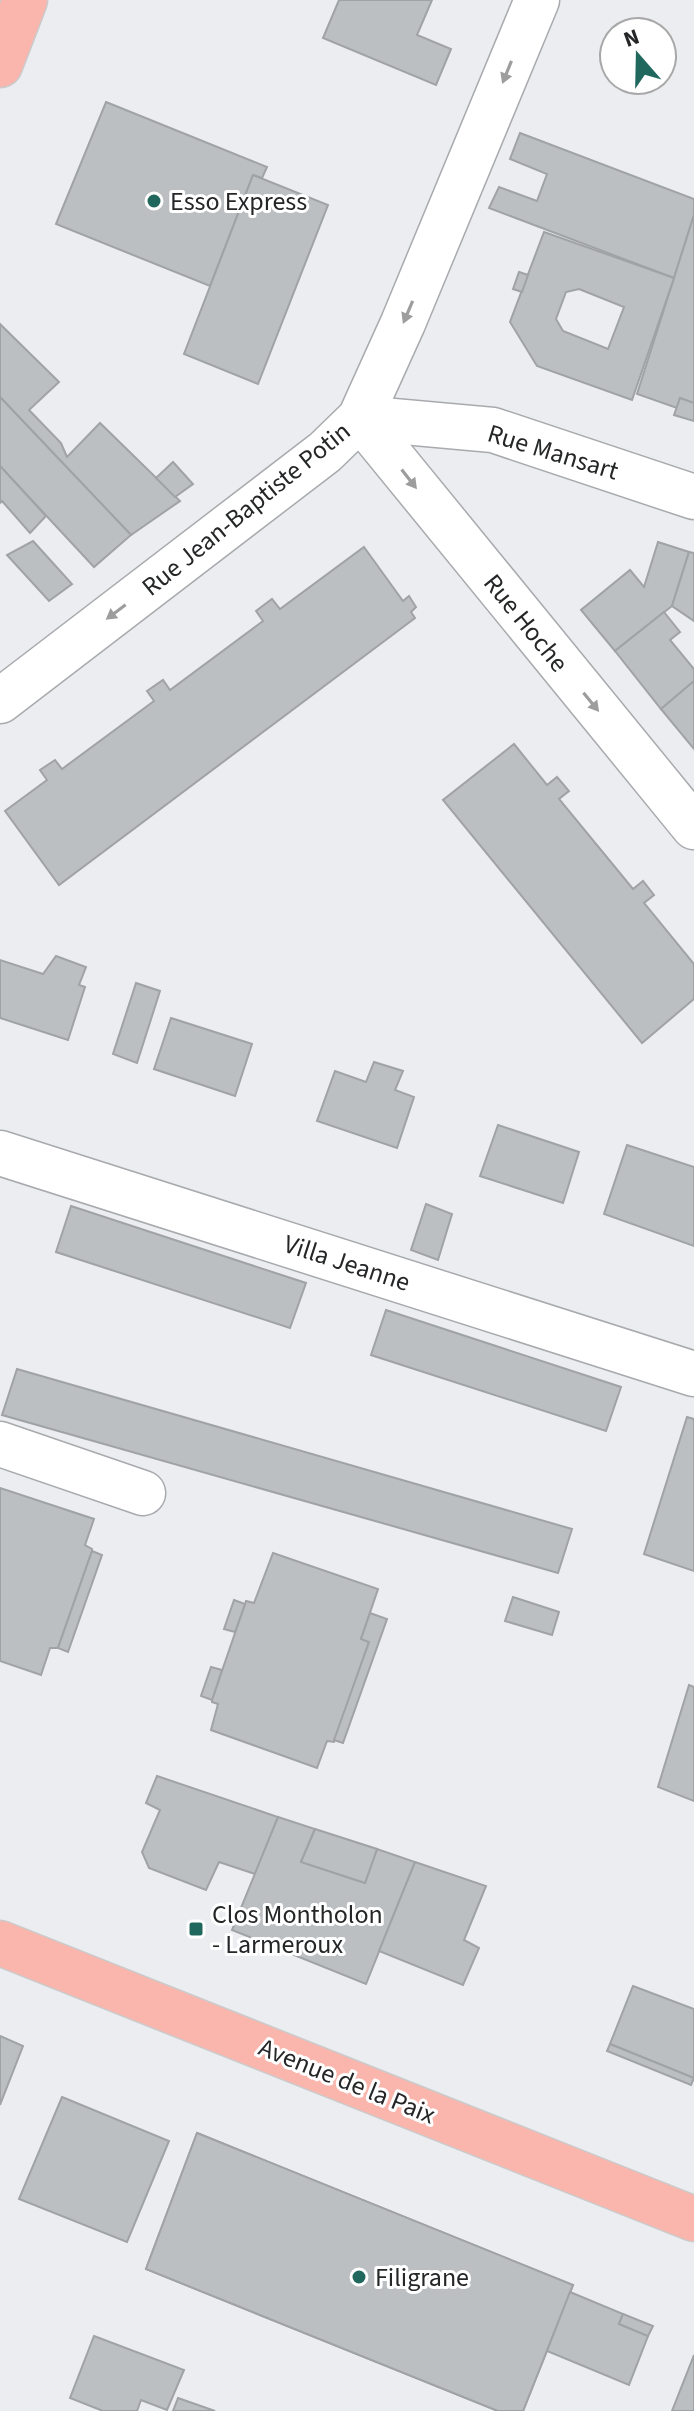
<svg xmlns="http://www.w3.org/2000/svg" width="694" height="2411" font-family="'Source Sans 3',sans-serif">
	<rect width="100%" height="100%" fill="#ebedf0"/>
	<g fill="#bcbfc2" stroke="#a0a3a5" stroke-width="2" fill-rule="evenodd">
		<polygon points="339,0 432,0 417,35 451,49 436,85 323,38"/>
		<polygon points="106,102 267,167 262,178 253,175 210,286 56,224"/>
		<polygon points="520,133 694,199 694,215 674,278 489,208 499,187 537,201 547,174 510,159"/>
		<polygon points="253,175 328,205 258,384 184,354"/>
		<polygon points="694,215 694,403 680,398 677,408 637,394"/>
		<path d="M544,232l130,46 -42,122 -95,-34 -27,-44zM579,289l45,18 -16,42 -45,-18 -7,-12 10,-27z"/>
		<polygon points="519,272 528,275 522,292 513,289"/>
		<polygon points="0,324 59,382 29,410 61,443 67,457 100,423 180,501 131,535 0,397"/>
		<polygon points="0,397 131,535 94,567 0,466"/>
		<polygon points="680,398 694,403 694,421 674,415"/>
		<polygon points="173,462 193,484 175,497 156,478"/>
		<polygon points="0,466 46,516 30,533 2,501 0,503"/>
		<polygon points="33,541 72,584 49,601 7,555"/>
		<polygon points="658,542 689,552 672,606 615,651 581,610 630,570 644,587"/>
		<polygon points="364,547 403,601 409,596 416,607 411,612 415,618 59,885 5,811 47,780 40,770 55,760 62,769 154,701 147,691 163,680 170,690 263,621 256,611 272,599 280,609"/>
		<polygon points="689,552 694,553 694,621 672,606"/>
		<polygon points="664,612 680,632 670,640 694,669 694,681 661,709 615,651"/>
		<polygon points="694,681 694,749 661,709"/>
		<polygon points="514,744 547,785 557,777 569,791 559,799 633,889 643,881 654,895 644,903 694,964 694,999 642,1043 443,800"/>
		<polygon points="56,956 86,967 79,985 85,987 68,1040 0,1018 0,960 43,974"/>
		<polygon points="136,983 160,991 137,1063 113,1054"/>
		<polygon points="171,1018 252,1044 235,1096 154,1069"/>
		<polygon points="374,1062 403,1071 395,1090 414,1097 397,1148 317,1121 335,1071 366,1082"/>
		<polygon points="498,1125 579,1152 563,1203 480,1176"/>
		<polygon points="627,1145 694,1167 694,1246 604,1214"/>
		<polygon points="426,1204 452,1214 438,1260 411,1250"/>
		<polygon points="71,1206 306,1283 290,1328 56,1252"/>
		<polygon points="386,1310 621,1387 606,1431 371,1355"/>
		<polygon points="17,1369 572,1529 558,1573 2,1415"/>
		<polygon points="687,1417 694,1419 694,1571 644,1554"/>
		<polygon points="0,1488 94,1519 85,1545 92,1549 92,1551 58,1648 50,1648 41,1675 0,1661"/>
		<polygon points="92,1551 102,1555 68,1652 58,1648"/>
		<polygon points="273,1553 378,1589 361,1639 369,1642 334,1742 327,1741 317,1768 211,1730 218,1704 212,1702 212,1700 245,1604 246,1601 254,1603"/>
		<polygon points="513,1597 559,1612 552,1635 505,1621"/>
		<polygon points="234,1600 245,1604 235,1632 224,1629"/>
		<polygon points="370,1613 387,1619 343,1743 334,1740 369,1642 361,1639"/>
		<polygon points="211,1667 222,1670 212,1700 201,1696"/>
		<polygon points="689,1685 694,1687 694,1801 658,1787"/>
		<polygon points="157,1776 278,1817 255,1874 219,1862 206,1890 149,1868 142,1852 160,1810 146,1803"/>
		<polygon points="278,1817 315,1829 301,1862 365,1883 377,1849 415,1862 366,1984 232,1930"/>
		<polygon points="315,1829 377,1849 365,1883 301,1862"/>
		<polygon points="415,1862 486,1886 464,1940 479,1948 463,1985 379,1951"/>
		<polygon points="633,1986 694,2009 694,2078 610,2044"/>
		<polygon points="0,2036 23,2046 0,2105"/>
		<polygon points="610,2044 694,2078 691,2085 607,2051"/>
		<polygon points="62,2097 169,2141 127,2242 19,2199"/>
		<polygon points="197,2133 573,2285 523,2411 498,2411 146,2269"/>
		<polygon points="197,2133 573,2285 523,2411 498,2411 146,2269"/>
		<polygon points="570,2292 623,2314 619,2324 648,2336 629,2385 547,2351"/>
		<polygon points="623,2314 653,2326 648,2336 619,2324"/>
		<polygon points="94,2336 184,2370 167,2410 141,2400 137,2411 103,2411 70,2398"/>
		<polygon points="694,2355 694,2411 672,2411"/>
		<polygon points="178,2398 215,2411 173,2411"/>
	</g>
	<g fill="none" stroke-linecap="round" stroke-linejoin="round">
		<g stroke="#a8aaad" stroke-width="47">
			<g id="minor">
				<polyline points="360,418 694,827"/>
				<polyline points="360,418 493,430 694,497"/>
				<polyline points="0,701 325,452 360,418 403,323 537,0"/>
				<polyline points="0,1153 694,1374"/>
				<polyline points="0,1444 143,1493"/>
			</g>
		</g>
		<g stroke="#cbcbcb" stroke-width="47">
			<g id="major">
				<polyline points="0,65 25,0"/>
				<polyline points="0,1943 694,2219"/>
			</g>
		</g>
		<use href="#minor" stroke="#fff" stroke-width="44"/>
		<use href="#major" stroke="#fab5ad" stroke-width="44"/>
	</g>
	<defs><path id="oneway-solid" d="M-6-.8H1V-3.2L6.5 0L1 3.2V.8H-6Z" transform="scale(2)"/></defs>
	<g fill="#9d9d9e">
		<use href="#oneway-solid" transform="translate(507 72) rotate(112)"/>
		<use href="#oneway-solid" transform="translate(408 312) rotate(113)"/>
		<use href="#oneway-solid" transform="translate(409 479) rotate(52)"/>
		<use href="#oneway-solid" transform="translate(116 612) rotate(143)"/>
		<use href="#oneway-solid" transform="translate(591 702) rotate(51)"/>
	</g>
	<g fill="#20685d" stroke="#fff" stroke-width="3">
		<circle cx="154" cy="201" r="8"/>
		<rect x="188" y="1921" width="16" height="16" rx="4"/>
		<circle cx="359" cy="2277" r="8"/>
	</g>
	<g text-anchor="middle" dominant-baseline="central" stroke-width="6" stroke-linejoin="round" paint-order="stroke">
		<g font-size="26" fill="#252627" stroke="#fff" text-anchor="start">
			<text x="170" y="201">Esso Express</text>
			<text x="212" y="1914">Clos Montholon<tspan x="212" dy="30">- Larmeroux</tspan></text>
			<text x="375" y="2277">Filigrane</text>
		</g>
		<g font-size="26" fill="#252627" stroke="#fff">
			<text transform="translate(553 452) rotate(17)">Rue Mansart</text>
			<text transform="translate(246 509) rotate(-39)">Rue Jean-Baptiste Potin</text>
			<text transform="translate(526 623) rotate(51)">Rue Hoche</text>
			<text transform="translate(347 1263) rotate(18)">Villa Jeanne</text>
			<text transform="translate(347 2081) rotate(22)">Avenue de la Paix</text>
		</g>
	</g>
	<g transform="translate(638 56) rotate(340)"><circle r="38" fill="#ffffff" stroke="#a8a8a9" stroke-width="2"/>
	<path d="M0-6L14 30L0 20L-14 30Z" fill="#20685d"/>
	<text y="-12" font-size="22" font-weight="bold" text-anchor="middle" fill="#252627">N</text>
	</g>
</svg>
